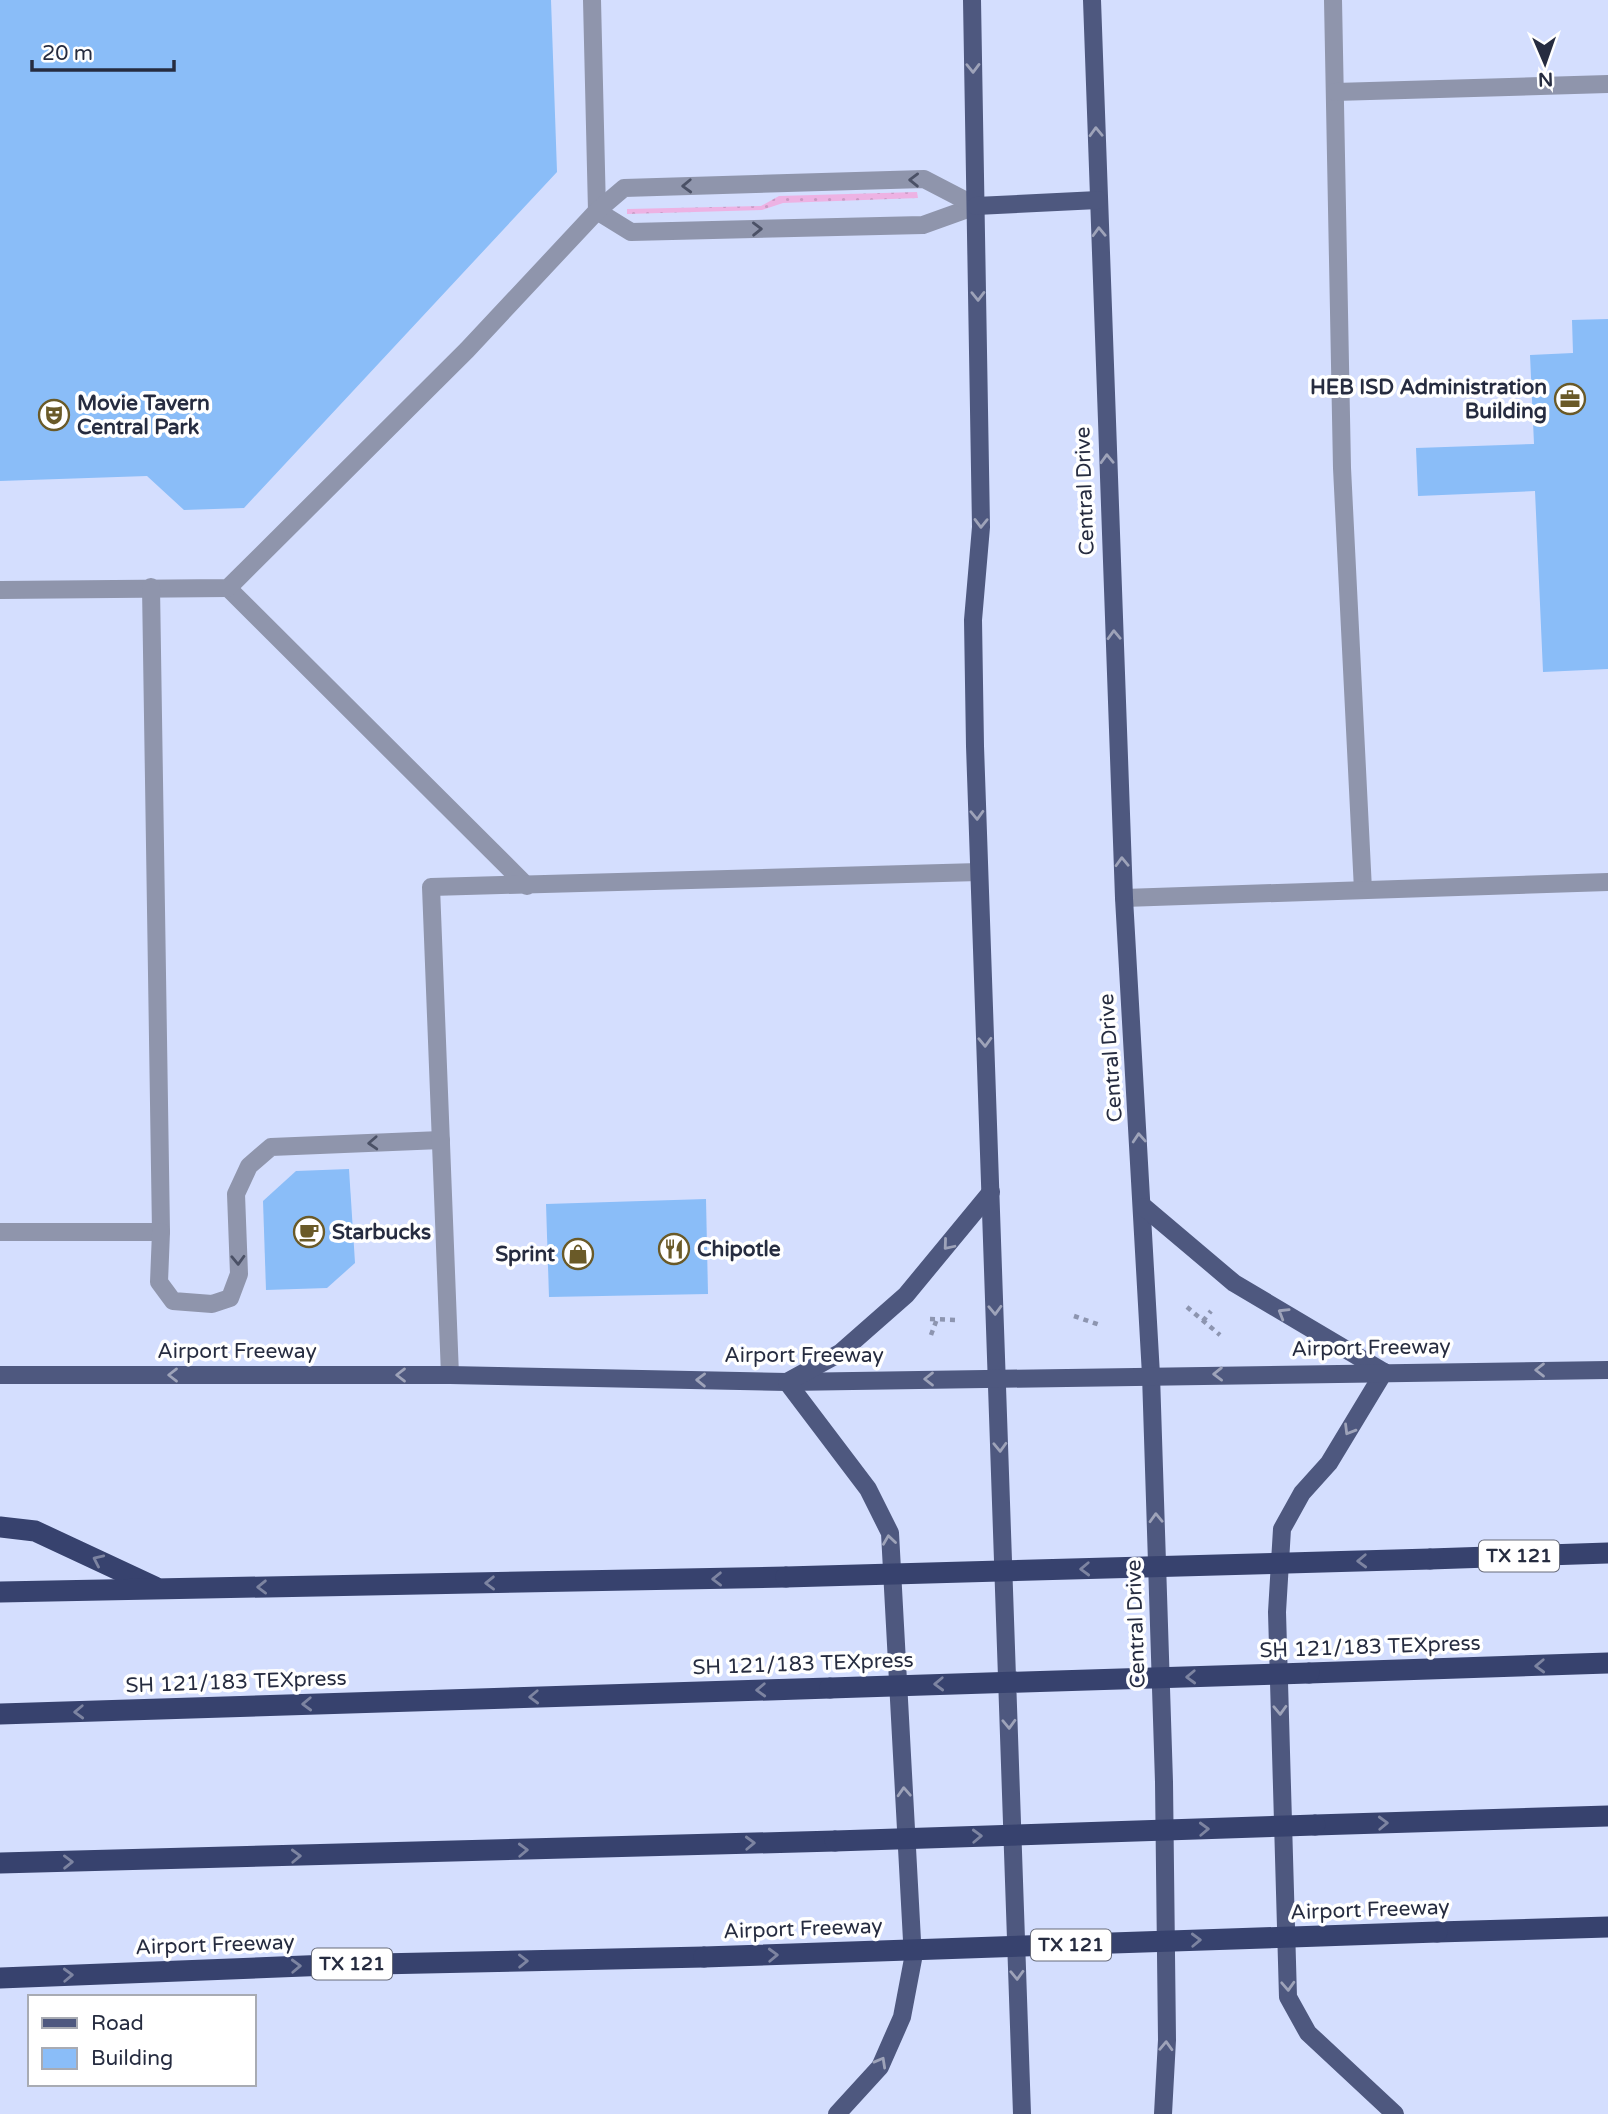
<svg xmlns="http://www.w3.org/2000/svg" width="1608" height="2114" font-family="'Varela Round',sans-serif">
	<defs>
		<pattern id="green-dots" width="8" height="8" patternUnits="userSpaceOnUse" patternTransform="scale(1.75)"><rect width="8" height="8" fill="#edb2e3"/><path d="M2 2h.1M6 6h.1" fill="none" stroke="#cb99c4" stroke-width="1.8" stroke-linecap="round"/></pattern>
	</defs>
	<rect width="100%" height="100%" fill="#d4defe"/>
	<polygon fill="url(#green-dots)" points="917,192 918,198 783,203 762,210 627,214 627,209 761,206 779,196"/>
	<g fill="#8abdf8">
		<polygon points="0,0 551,0 557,172 244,508 184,510 147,476 0,481"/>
		<polygon points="1608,319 1608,669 1543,672 1535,491 1418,496 1416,448 1534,444 1530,355 1573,353 1572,320"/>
		<polygon points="349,1169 355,1263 327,1288 266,1290 263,1201 296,1171"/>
		<polygon points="706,1199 708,1294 549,1297 546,1204"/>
	</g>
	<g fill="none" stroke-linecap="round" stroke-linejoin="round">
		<g stroke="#8d95b0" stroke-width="4.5" stroke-dasharray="5 5" stroke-linecap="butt">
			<polyline points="1187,1307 1220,1335"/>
			<polyline points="1074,1316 1100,1325"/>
			<polyline points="930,1319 958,1320"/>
			<polyline points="1203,1321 1211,1311"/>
			<polyline points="931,1335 937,1319"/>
		</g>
		<g stroke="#8f95ac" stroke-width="18">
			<polyline points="592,0 597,211"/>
			<polyline points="1333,0 1342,468 1363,890"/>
			<polyline points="1335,92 1608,84"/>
			<polyline points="597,211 631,232 923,225 976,206"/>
			<polyline points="228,588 527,886"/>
			<polyline points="0,590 228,588 467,350 597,211 624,188 924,179 976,206"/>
			<polyline points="1124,898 1608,882"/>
			<polyline points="0,1232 161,1232 151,587"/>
			<polyline points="161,1232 159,1282 173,1301 212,1304 230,1298 239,1274 236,1194 249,1166 271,1147 441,1140"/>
			<polyline points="450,1375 431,887 979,872"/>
		</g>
		<g stroke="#4e587f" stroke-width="18">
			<polyline points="972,0 981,527 973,620 975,746 1022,2114"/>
			<polyline points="1092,0 1124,898 1151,1375 1164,1782 1167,2040 1163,2114"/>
			<polyline points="976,206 1098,200"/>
			<polyline points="1144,1207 1234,1283 1384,1372"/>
			<polyline points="1384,1372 1329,1463 1302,1493 1282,1529 1277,1612 1288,1997 1308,2033 1395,2114"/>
			<polyline points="0,1375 450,1375 787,1382 1608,1370"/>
			<polyline points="837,2114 880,2067 902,2017 913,1959 890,1533 868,1489 787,1382 840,1353 906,1295 991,1192"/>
		</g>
		<g stroke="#37426e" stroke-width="21">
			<polyline points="0,1527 35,1531 155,1587"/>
			<polyline points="1430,1559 1608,1553"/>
			<polyline points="0,1592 786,1577"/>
			<polyline points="1309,1673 1608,1663"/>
			<polyline points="0,1714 830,1688"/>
			<polyline points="1315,1825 1608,1816"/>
			<polyline points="0,1863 835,1841"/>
			<polyline points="1437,1932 1608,1927"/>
			<polyline points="0,1978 329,1965 704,1957"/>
		</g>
		<g stroke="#37426e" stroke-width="21">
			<polyline points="786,1577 1430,1559"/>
			<polyline points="830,1688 1309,1673"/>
			<polyline points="835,1841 1315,1825"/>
			<polyline points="704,1957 1437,1932"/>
		</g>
	</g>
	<defs><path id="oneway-chevron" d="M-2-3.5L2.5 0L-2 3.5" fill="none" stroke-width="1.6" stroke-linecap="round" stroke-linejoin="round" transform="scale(1.75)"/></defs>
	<g stroke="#9ea3b9">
		<use href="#oneway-chevron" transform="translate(973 68) rotate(89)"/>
		<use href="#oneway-chevron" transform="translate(1096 132) rotate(-92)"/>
		<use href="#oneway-chevron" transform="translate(1099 232) rotate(-92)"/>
		<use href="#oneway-chevron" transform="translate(978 296) rotate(89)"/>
		<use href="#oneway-chevron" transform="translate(1107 459) rotate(-92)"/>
		<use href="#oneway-chevron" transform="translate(981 523) rotate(91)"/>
		<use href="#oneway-chevron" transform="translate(1114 635) rotate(-92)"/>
		<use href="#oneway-chevron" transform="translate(977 815) rotate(88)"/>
		<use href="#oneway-chevron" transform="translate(1122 862) rotate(-92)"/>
		<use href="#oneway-chevron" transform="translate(985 1042) rotate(88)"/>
		<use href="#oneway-chevron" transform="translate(1139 1138) rotate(-94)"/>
		<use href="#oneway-chevron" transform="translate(948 1245) rotate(130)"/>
		<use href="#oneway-chevron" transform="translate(995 1310) rotate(88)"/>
		<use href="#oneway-chevron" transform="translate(1283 1313) rotate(-149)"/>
		<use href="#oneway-chevron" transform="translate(1540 1370) rotate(180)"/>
		<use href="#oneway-chevron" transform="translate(1218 1374) rotate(179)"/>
		<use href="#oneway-chevron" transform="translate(173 1375) rotate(-180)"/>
		<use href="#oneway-chevron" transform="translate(401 1375) rotate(-180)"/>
		<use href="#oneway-chevron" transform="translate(929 1379) rotate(180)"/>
		<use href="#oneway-chevron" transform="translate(701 1380) rotate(-179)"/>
		<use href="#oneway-chevron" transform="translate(1349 1430) rotate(121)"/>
		<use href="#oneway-chevron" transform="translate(1000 1447) rotate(88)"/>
		<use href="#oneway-chevron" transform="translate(1156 1518) rotate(-92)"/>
		<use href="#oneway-chevron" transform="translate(889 1540) rotate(-98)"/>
		<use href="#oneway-chevron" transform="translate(1280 1710) rotate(88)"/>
		<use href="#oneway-chevron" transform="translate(1009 1724) rotate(88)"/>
		<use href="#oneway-chevron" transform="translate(904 1792) rotate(-93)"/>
		<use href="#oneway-chevron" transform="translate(1017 1975) rotate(88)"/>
		<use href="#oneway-chevron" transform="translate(1288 1986) rotate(87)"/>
		<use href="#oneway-chevron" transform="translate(1166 2046) rotate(-88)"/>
		<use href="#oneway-chevron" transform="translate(881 2062) rotate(-61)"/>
	</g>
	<g stroke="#4b5166">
		<use href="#oneway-chevron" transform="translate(914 180) rotate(-179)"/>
		<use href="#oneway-chevron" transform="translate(687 186) rotate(178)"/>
		<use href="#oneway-chevron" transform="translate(757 229) rotate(-1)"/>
		<use href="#oneway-chevron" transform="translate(373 1143) rotate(177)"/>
		<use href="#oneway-chevron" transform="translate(238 1260) rotate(88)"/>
	</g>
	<g stroke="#7d84a1">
		<use href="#oneway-chevron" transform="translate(98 1560) rotate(-155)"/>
		<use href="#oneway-chevron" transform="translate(1362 1561) rotate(178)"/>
		<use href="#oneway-chevron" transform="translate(1085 1569) rotate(178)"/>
		<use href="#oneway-chevron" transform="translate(717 1579) rotate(179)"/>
		<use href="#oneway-chevron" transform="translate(490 1583) rotate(179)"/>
		<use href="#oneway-chevron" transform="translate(262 1587) rotate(179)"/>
		<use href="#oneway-chevron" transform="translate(1540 1666) rotate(178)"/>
		<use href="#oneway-chevron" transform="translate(1191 1677) rotate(178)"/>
		<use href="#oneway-chevron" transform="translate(939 1684) rotate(178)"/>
		<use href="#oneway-chevron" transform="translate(761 1690) rotate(178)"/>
		<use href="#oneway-chevron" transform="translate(534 1697) rotate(178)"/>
		<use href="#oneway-chevron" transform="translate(307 1704) rotate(178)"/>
		<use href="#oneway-chevron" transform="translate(79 1712) rotate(178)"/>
		<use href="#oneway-chevron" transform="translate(1383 1823) rotate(-2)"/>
		<use href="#oneway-chevron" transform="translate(1204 1829) rotate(-2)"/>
		<use href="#oneway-chevron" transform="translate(977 1836) rotate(-2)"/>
		<use href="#oneway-chevron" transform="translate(750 1843) rotate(-2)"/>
		<use href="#oneway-chevron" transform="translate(523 1850) rotate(-2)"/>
		<use href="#oneway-chevron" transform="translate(296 1856) rotate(-2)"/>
		<use href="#oneway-chevron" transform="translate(68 1862) rotate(-1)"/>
		<use href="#oneway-chevron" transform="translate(1196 1940) rotate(-2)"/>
		<use href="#oneway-chevron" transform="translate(773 1955) rotate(-2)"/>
		<use href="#oneway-chevron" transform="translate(523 1961) rotate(-1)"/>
		<use href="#oneway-chevron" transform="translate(296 1966) rotate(-2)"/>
		<use href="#oneway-chevron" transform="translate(68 1975) rotate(-2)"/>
	</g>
	<defs>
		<g id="office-ring" transform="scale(1.575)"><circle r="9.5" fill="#fff" stroke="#6a5a28" stroke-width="1.5"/><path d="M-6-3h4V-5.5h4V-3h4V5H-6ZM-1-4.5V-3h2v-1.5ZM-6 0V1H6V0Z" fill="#6a5a28"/></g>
		<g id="theatre-ring" transform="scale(1.575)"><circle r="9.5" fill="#fff" stroke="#6a5a28" stroke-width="1.5"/><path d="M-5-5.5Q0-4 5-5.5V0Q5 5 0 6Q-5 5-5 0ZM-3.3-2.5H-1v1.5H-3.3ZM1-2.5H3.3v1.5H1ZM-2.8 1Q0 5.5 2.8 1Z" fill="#6a5a28"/></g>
		<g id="cafe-ring" transform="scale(1.575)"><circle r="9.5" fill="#fff" stroke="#6a5a28" stroke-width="1.5"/><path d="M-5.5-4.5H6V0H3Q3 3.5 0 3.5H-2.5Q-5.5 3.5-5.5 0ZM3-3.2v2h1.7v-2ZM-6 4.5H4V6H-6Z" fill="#6a5a28"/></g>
		<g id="restaurant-ring" transform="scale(1.575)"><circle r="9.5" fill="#fff" stroke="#6a5a28" stroke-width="1.5"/><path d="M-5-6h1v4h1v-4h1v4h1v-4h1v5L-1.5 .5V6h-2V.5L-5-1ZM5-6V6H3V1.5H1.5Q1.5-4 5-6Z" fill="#6a5a28"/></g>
		<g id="shop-ring" transform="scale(1.575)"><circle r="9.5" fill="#fff" stroke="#6a5a28" stroke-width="1.5"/><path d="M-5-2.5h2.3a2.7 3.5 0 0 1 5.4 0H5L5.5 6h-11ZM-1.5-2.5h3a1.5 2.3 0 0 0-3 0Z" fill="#6a5a28"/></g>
	</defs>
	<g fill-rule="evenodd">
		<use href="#office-ring" x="1570" y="399"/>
		<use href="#theatre-ring" x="54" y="415"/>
		<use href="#cafe-ring" x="309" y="1232"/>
		<use href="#restaurant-ring" x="674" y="1249"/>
		<use href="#shop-ring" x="578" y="1254"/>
	</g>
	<g text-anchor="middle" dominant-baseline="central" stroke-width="7" stroke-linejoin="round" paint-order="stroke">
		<g fill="#fff" stroke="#676b79" stroke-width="2">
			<rect x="1479" y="1540.5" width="80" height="31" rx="5"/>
			<rect x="1031" y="1929.5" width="80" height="31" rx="5"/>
			<rect x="312" y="1948.5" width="80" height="31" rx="5"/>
		</g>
		<g font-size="19" font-weight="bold" fill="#262c40">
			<text x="1519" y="1556">TX 121</text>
			<text x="1071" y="1945">TX 121</text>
			<text x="352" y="1964">TX 121</text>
		</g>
		<g font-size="21" font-weight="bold" fill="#262c40" stroke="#fff" text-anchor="start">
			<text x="1547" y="387" text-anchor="end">HEB ISD Administration<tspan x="1547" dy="24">Building</tspan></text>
			<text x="77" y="403">Movie Tavern<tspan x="77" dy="24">Central Park</tspan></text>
			<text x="332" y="1232">Starbucks</text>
			<text x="697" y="1249">Chipotle</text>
			<text x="555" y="1254" text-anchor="end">Sprint</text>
		</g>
		<g font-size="21" fill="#262c40" stroke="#fff">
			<text transform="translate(1085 491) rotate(-92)">Central Drive</text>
			<text transform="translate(1111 1058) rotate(-94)">Central Drive</text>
			<text transform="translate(1371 1348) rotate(-1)">Airport Freeway</text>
			<text x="237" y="1351">Airport Freeway</text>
			<text x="804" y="1355">Airport Freeway</text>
			<text transform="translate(1136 1624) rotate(-92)">Central Drive</text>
			<text transform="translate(1370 1647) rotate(-2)">SH 121/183 TEXpress</text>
			<text transform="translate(803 1664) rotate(-2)">SH 121/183 TEXpress</text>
			<text transform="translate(236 1682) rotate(-2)">SH 121/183 TEXpress</text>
			<text transform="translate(1370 1910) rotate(-2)">Airport Freeway</text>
			<text transform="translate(803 1929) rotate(-2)">Airport Freeway</text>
			<text transform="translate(215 1945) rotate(-2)">Airport Freeway</text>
		</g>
	</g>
	<rect x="28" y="1995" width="228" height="91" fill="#ffffff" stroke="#a8abb3" stroke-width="2"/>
	<rect x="42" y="2018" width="35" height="10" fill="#4e587f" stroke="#a8abb3" stroke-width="2"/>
	<text x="91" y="2030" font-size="21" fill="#262c40">Road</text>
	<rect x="42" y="2048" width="35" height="21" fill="#8abdf8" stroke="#a8abb3" stroke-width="2"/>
	<text x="91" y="2065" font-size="21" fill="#262c40">Building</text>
	<g transform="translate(1545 63) rotate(178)" stroke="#ffffff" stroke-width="5" paint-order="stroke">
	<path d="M0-5L12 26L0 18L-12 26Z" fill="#262c40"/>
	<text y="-10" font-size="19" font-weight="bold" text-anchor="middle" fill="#262c40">N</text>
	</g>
	<path d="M32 60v10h142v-10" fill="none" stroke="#262c40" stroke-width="3.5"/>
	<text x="42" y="60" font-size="21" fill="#262c40" stroke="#ffffff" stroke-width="5" paint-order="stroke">20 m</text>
</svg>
